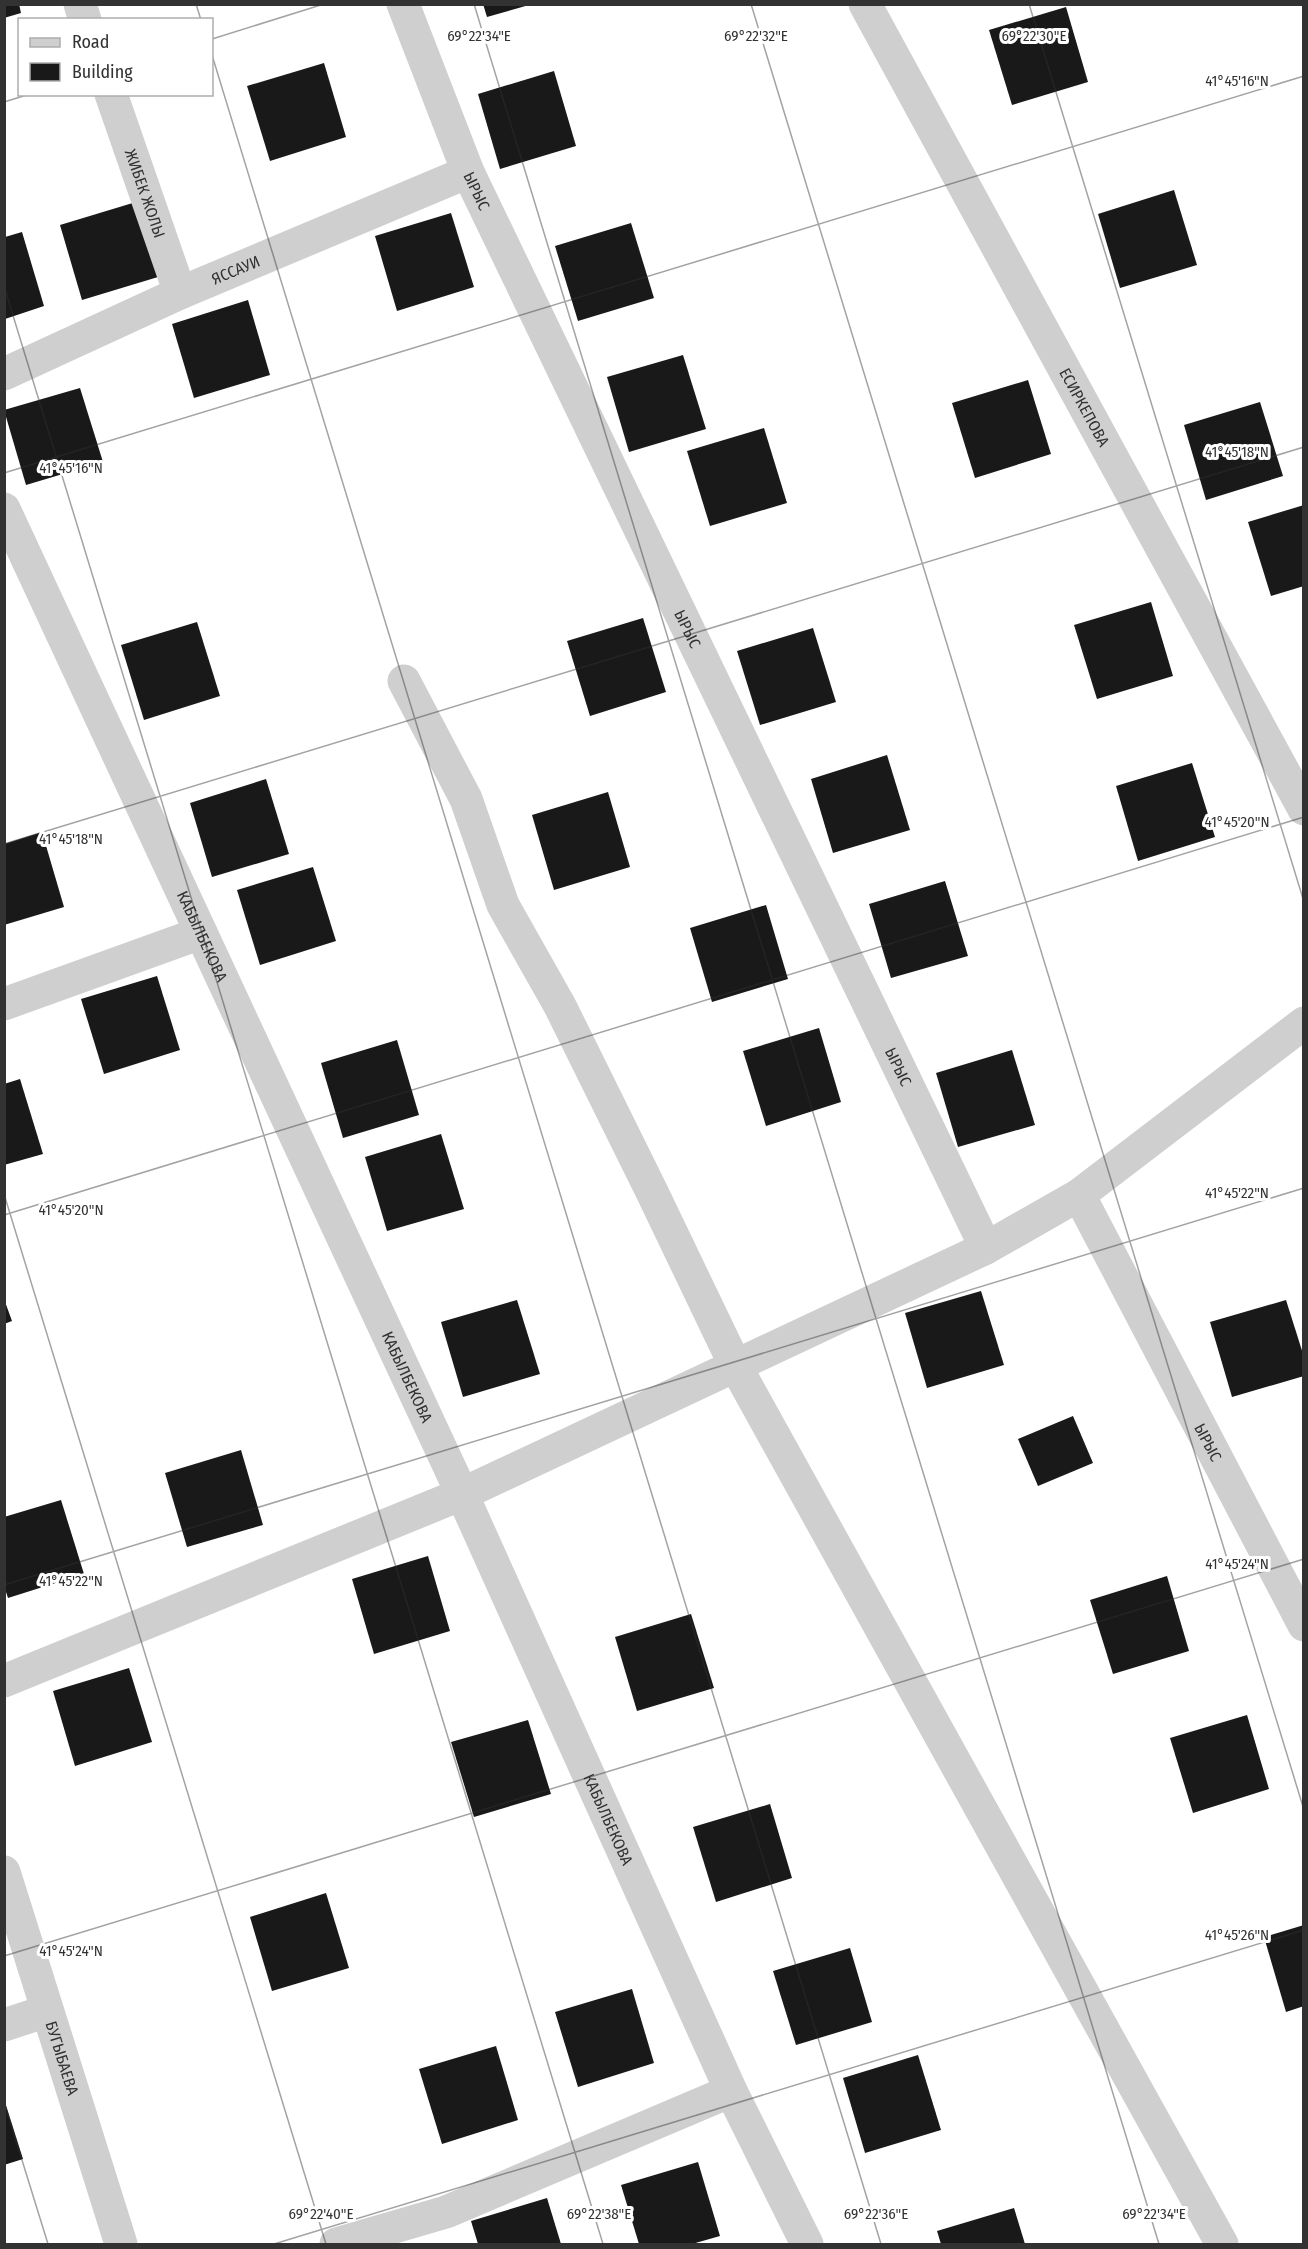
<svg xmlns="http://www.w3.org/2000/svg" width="1308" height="2249" font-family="'Fira Sans Condensed',sans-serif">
	<rect width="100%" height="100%" fill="#fff"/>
	<g fill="#191919">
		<polygon points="4,4 19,4 21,13 4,18"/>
		<polygon points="483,4 529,4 529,5 487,17"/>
		<polygon points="1066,7 1088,82 1012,105 989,30"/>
		<polygon points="324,63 346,137 270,161 247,86"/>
		<polygon points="554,71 576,146 500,169 478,94"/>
		<polygon points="1174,190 1197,265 1120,288 1098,214"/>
		<polygon points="136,202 158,277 82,300 60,225"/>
		<polygon points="451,213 474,287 397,311 375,236"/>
		<polygon points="631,223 654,298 578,321 555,246"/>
		<polygon points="22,232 44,306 5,319 5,237"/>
		<polygon points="248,300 270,375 194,398 172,324"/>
		<polygon points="683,355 706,429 629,452 607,377"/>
		<polygon points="1028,380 1051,454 975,478 952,403"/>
		<polygon points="80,388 103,462 26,485 4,410"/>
		<polygon points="1260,402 1283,476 1206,500 1184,425"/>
		<polygon points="764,428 787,503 710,526 687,451"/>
		<polygon points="1304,505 1304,586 1271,596 1248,522"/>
		<polygon points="1151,602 1173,676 1097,699 1074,625"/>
		<polygon points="643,618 666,692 590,716 567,641"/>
		<polygon points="197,622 220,696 144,720 121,645"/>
		<polygon points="813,628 836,702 760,725 737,651"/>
		<polygon points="887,755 910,830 833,853 811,779"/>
		<polygon points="1192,763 1215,837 1138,861 1116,786"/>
		<polygon points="266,779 289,854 212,877 190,803"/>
		<polygon points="608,792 630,867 554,890 532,815"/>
		<polygon points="42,832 64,907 4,925 4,844"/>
		<polygon points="313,867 336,941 260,965 237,890"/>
		<polygon points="945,881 968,956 891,978 869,904"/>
		<polygon points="766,905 788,979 712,1002 690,928"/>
		<polygon points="157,976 180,1050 104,1074 81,999"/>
		<polygon points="819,1028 841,1102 766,1126 743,1051"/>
		<polygon points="397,1040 419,1115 343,1138 321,1063"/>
		<polygon points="1012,1050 1035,1125 958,1147 936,1073"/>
		<polygon points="20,1079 43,1154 4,1165 4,1084"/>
		<polygon points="441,1134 464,1209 387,1231 365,1157"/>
		<polygon points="981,1291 1004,1365 927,1388 905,1313"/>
		<polygon points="4,1299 12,1321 4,1324"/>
		<polygon points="517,1300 540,1374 463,1397 441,1322"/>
		<polygon points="1286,1300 1304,1357 1304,1376 1232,1397 1210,1322"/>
		<polygon points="1073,1416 1093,1463 1038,1486 1018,1439"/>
		<polygon points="241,1450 263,1525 187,1547 165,1473"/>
		<polygon points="61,1500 84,1574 8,1598 4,1586 4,1517"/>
		<polygon points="428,1556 450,1631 374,1654 352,1579"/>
		<polygon points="1167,1576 1189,1651 1113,1674 1090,1600"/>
		<polygon points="691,1614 714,1688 637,1711 615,1637"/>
		<polygon points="129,1668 152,1742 75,1766 53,1691"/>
		<polygon points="1247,1715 1269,1789 1193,1813 1170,1738"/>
		<polygon points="528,1720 551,1794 474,1817 451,1742"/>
		<polygon points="770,1804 792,1878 716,1902 693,1827"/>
		<polygon points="326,1893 349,1968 272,1991 250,1917"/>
		<polygon points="1304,1925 1304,2006 1286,2012 1264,1937"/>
		<polygon points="850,1948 872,2022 796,2045 773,1971"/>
		<polygon points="632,1989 654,2063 578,2087 555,2012"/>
		<polygon points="496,2046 518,2120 442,2144 419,2069"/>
		<polygon points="918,2055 941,2130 865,2153 843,2078"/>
		<polygon points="4,2099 23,2159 4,2165"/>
		<polygon points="698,2162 720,2236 692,2244 639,2244 621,2185"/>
		<polygon points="547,2198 561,2244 478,2244 471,2221"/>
		<polygon points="1014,2208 1025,2244 941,2244 937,2231"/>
	</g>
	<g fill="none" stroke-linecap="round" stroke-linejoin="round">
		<g stroke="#cfcfcf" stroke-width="33">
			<polyline points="80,4 85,20"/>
			<path id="s1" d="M403,4l65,168 518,1076"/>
			<path id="s2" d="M865,4l439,805"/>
			<path id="s3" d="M111,94l69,199"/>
			<path id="s4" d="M4,374l176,-81 288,-121"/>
			<path id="s5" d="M4,509l458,985 269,597 76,153"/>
			<polyline points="404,681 466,799 503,905 560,1006 652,1192 735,1365 1222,2244"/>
			<polyline points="4,1004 201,933"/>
			<path id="s6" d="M1079,1195l225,430"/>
			<polyline points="4,1681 462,1494 986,1248 1079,1195 1304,1023"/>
			<path id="s7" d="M4,1872l117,372"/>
			<polyline points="4,2025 47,2011"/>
			<polyline points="336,2244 446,2212 731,2091"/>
		</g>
	</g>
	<path fill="none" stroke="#323232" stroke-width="1.5" stroke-opacity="0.45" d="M196,4l5,16M474,4l685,2240M751,4l553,1806M1029,4l275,898M212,39l112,-35M212,55l669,2189M4,102l26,-8M4,286l599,1958M4,473l1300,-397M4,844l1300,-397M4,1194l322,1050M4,1215l1300,-398M4,1585l1300,-397M4,1956l1300,-397M4,2102l44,142M274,2244l1030,-314"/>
	<g text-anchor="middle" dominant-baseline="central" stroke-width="6" stroke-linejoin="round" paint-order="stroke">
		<g font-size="16" fill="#323232" stroke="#fff">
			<text stroke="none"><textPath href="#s1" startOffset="201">ЫРЫС</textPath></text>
			<text stroke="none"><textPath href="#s3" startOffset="105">ЖИБЕК ЖОЛЫ</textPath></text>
			<text stroke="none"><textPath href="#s4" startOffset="254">ЯССАУИ</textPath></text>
			<text stroke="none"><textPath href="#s2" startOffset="459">ЕСИРКЕПОВА</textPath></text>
			<text stroke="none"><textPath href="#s1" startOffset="687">ЫРЫС</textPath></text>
			<text stroke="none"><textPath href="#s5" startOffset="471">КАБЫЛБЕКОВА</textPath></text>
			<text stroke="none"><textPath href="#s1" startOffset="1173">ЫРЫС</textPath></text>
			<text stroke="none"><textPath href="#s5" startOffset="957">КАБЫЛБЕКОВА</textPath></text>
			<text stroke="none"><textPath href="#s6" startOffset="279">ЫРЫС</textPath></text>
			<text stroke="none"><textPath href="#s5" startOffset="1443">КАБЫЛБЕКОВА</textPath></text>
			<text stroke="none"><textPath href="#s7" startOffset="195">БУГЫБАЕВА</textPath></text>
		</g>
	</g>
	<g font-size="15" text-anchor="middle" fill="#323232" stroke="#fff" stroke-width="6" stroke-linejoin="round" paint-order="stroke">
		<text x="479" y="41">69°22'34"E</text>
		<text x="756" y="41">69°22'32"E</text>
		<text x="1034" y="41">69°22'30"E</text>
		<text x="1237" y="86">41°45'16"N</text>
		<text x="1237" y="457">41°45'18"N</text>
		<text x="71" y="473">41°45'16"N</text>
		<text x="1237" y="827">41°45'20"N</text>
		<text x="71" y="844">41°45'18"N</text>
		<text x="1237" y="1198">41°45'22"N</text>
		<text x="71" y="1215">41°45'20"N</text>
		<text x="1237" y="1569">41°45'24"N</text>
		<text x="71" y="1586">41°45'22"N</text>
		<text x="1237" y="1940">41°45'26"N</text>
		<text x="71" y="1956">41°45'24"N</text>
		<text x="321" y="2219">69°22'40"E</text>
		<text x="599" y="2219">69°22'38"E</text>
		<text x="876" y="2219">69°22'36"E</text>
		<text x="1154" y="2219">69°22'34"E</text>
	</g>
	<rect width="1308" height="2249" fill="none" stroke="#323232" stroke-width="12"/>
	<rect x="18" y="18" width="195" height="78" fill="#ffffff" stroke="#adadad" stroke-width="1.5"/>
	<rect x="30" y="38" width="30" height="9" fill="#cfcfcf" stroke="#adadad" stroke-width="1.5"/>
	<text x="72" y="48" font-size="18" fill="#323232">Road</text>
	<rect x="30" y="63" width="30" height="18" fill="#191919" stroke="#adadad" stroke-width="1.5"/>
	<text x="72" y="78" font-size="18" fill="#323232">Building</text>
</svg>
